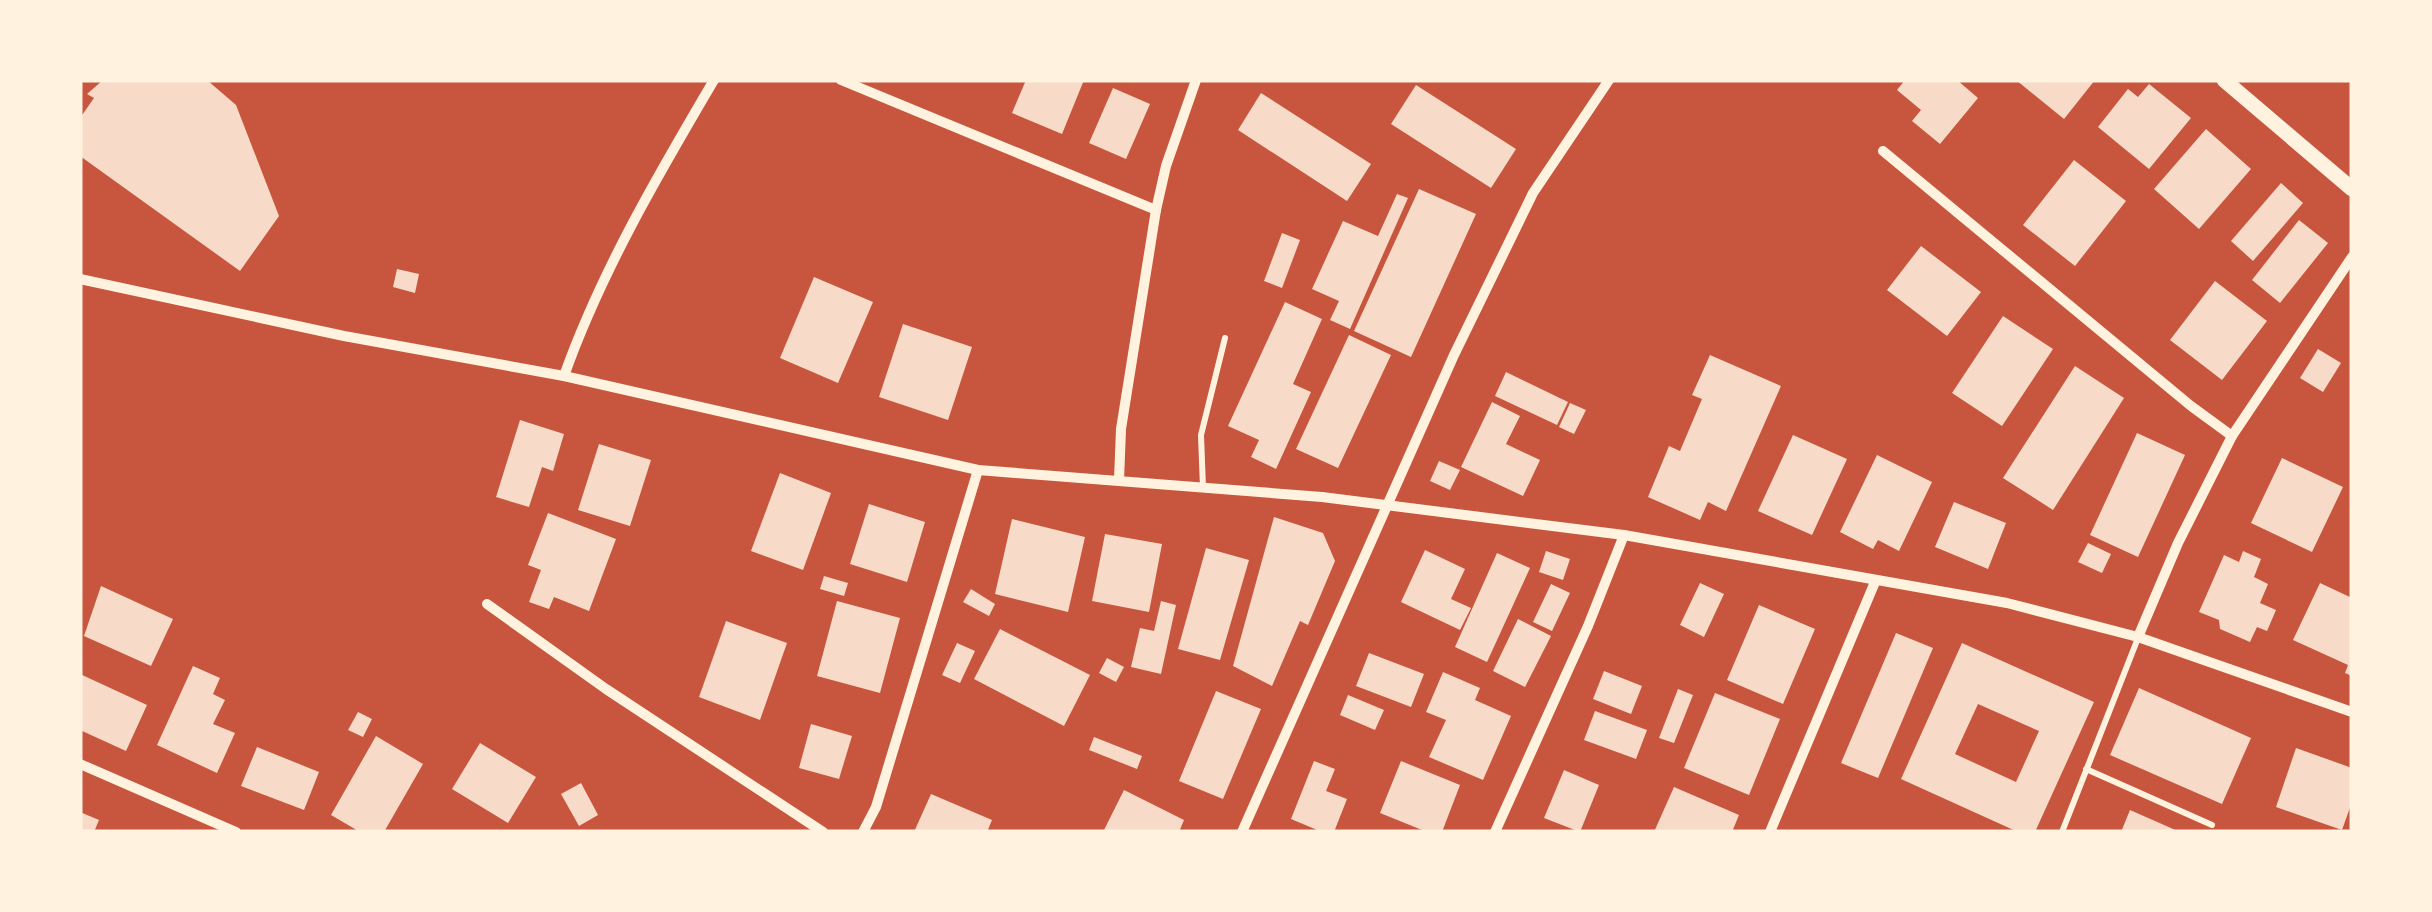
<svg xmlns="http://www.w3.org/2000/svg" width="2432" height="912" font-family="'Fira Sans',sans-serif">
	<rect width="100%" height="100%" fill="#c8553d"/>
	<g fill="#f7dbc8" fill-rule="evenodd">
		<polygon points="103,80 207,80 236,105 279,216 240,271 80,156 80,118 94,98 87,94"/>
		<polygon points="1026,80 1084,80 1062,134 1012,113"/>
		<polygon points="1905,80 1957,80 1978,98 1940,144 1912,121 1921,110 1897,90"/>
		<polygon points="2016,80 2095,80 2064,119"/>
		<polygon points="2149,84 2191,118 2149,169 2098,127 2128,89 2138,97"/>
		<polygon points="1416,85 1516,149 1491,188 1391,124"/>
		<polygon points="1113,88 1150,104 1126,159 1089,143"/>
		<polygon points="1261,93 1371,164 1347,201 1238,130"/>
		<polygon points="2206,129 2251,169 2199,229 2154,189"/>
		<polygon points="2074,160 2126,201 2075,266 2023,225"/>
		<polygon points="2281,183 2303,203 2253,261 2231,241"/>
		<polygon points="1419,189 1476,214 1411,357 1354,331"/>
		<polygon points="1397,194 1408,198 1350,329 1330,320 1339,301 1312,289 1343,221 1378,236"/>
		<polygon points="2299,220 2328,243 2280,303 2252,280"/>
		<polygon points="1282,233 1300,240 1282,288 1264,281"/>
		<polygon points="1921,246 1981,292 1947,336 1887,290"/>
		<polygon points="397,269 419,274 415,293 393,287"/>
		<polygon points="814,277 873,302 838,383 780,358"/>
		<polygon points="2215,281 2267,321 2222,380 2170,340"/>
		<polygon points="1285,302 1322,319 1293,384 1311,392 1276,469 1251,457 1259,440 1228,426"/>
		<polygon points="2003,316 2053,349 2002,426 1952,393"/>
		<polygon points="903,324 972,347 948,420 879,397"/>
		<polygon points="1349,335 1391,355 1338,468 1296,449"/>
		<polygon points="2318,349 2341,363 2323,392 2300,378"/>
		<polygon points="1710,355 1781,386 1726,511 1708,502 1700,520 1648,497 1669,446 1680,451 1702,399 1692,395"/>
		<polygon points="2075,366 2124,398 2053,510 2003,478"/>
		<polygon points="1506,372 1568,402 1557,425 1495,396"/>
		<polygon points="1492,402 1520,416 1506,444 1540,460 1523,496 1461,467"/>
		<polygon points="1570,403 1586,410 1574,434 1559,427"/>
		<polygon points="520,420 564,434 553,471 542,467 529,507 496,497"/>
		<polygon points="2137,433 2185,455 2138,557 2090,535"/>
		<polygon points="1793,435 1847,459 1812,535 1758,511"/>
		<polygon points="599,444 651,460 630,526 578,510"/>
		<polygon points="1877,455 1932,482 1899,551 1878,540 1873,549 1840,532"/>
		<polygon points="2282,458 2343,487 2312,552 2251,523"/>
		<polygon points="1439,461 1460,470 1450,490 1430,481"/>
		<polygon points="780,473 831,493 803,570 751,551"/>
		<polygon points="1954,502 2006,523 1988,569 1935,547"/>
		<polygon points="869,504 925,522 907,582 850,564"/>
		<polygon points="548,513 616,539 589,611 554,597 549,609 529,602 541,570 528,565"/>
		<polygon points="1274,517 1323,533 1335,561 1308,625 1300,621 1272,686 1233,666"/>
		<polygon points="1012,519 1085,537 1068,612 995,594"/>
		<polygon points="1105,534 1162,544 1149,612 1092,601"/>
		<polygon points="2088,543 2111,554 2102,573 2078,562"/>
		<polygon points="1206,548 1249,560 1220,660 1178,649"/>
		<polygon points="1425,550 1465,569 1451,599 1471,608 1460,630 1401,602"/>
		<polygon points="1546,551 1570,559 1563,580 1539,572"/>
		<polygon points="2243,551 2261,559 2254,577 2268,584 2260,603 2276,610 2267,631 2257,627 2250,642 2220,629 2219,620 2199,612 2224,555 2239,562"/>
		<polygon points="1497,553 1530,568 1487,662 1455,647"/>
		<polygon points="824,576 848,583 844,596 820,589"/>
		<polygon points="1700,583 1724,594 1704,637 1680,625"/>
		<polygon points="2320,583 2352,598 2352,676 2345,673 2348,665 2293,640"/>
		<polygon points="1551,584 1570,593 1552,631 1533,622"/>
		<polygon points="101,586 173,619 151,666 84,636"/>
		<polygon points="971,589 995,604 989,616 963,602"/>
		<polygon points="837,601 900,618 880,693 817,676"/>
		<polygon points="1161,601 1176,605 1161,674 1131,667 1140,628 1154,631"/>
		<polygon points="1759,605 1815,629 1783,704 1727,680"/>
		<polygon points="1518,619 1551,636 1525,687 1493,671"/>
		<polygon points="726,621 787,643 760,720 699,697"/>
		<polygon points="1000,629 1090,675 1064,726 974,679"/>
		<polygon points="1896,633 1933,648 1878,778 1841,763"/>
		<polygon points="957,643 975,651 960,683 942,675"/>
		<path d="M1962,643l132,59 -59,130h-17l-117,-53zM1978,704l61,27 -23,51 -61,-28z"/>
		<polygon points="1369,653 1424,674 1411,707 1356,686"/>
		<polygon points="1107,658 1124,667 1116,682 1099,673"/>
		<polygon points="193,666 220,678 213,694 225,700 213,724 235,733 217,773 157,745"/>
		<polygon points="1604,671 1642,686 1631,714 1593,699"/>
		<polygon points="1443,672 1480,688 1475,700 1511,716 1483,780 1429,757 1446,720 1426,712"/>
		<polygon points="80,674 147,705 126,751 80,730"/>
		<polygon points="2139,688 2251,738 2222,804 2110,755"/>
		<polygon points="1678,689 1693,695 1674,743 1659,738"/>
		<polygon points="1216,691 1261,709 1223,799 1179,781"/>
		<polygon points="1715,693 1780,719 1749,795 1684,768"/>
		<polygon points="1348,695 1384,710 1375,730 1340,715"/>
		<polygon points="1595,711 1647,730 1636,759 1584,740"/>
		<polygon points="358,712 372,719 363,737 348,730"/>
		<polygon points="811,724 852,736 839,779 799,768"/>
		<polygon points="376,736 423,764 384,832 360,832 331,815"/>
		<polygon points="1094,737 1142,756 1137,769 1089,750"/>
		<polygon points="480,743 536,777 508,823 452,789"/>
		<polygon points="257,747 319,772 304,810 241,786"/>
		<polygon points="2296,748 2352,768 2352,802 2342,830 2276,807"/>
		<polygon points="1314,761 1335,769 1326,791 1347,799 1334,832 1322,832 1291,819"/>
		<polygon points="1401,761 1460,785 1442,832 1427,832 1380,813"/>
		<polygon points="1564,770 1599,785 1580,832 1544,818"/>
		<polygon points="581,783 598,815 579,826 561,794"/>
		<polygon points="1674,787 1739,815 1732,832 1654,832"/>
		<polygon points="1124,790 1184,820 1179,832 1103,832"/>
		<polygon points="931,794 992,820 987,832 914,832"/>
		<polygon points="2130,810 2180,832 2121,832"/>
		<polygon points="80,812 99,820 94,832 80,832"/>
	</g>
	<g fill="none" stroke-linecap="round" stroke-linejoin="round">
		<g stroke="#fff3e0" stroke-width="6">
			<polyline points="1203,488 1201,435 1225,338"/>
			<polyline points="2086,769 2212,825"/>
			<polyline points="2062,832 2138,638"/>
		</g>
		<g stroke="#fff3e0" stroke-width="10">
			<polyline points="841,80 1156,210"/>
			<polyline points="1883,151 2191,406 2232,436"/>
			<polyline points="80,279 344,336 564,376 978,470 1322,497 1624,535 2007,603 2138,637 2352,712"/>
			<path d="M564,376c37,-104 94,-201 150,-296"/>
			<polyline points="1119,480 1121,429 1156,210 1166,166 1196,80"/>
			<polyline points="487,604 606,689 823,832"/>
			<polyline points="2138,637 2178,543 2232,436 2352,257"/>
			<polyline points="80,764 236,832"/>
			<polyline points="863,832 876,807 978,470"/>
			<polyline points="1242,832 1454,355 1533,193 1609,80"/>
			<polyline points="1495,832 1588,626 1624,535"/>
			<polyline points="1770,832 1875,582"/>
		</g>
		<polyline stroke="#fff3e0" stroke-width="15" points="2224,80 2352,189"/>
	</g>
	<rect width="2432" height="912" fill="none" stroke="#fff3e0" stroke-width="165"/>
</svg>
